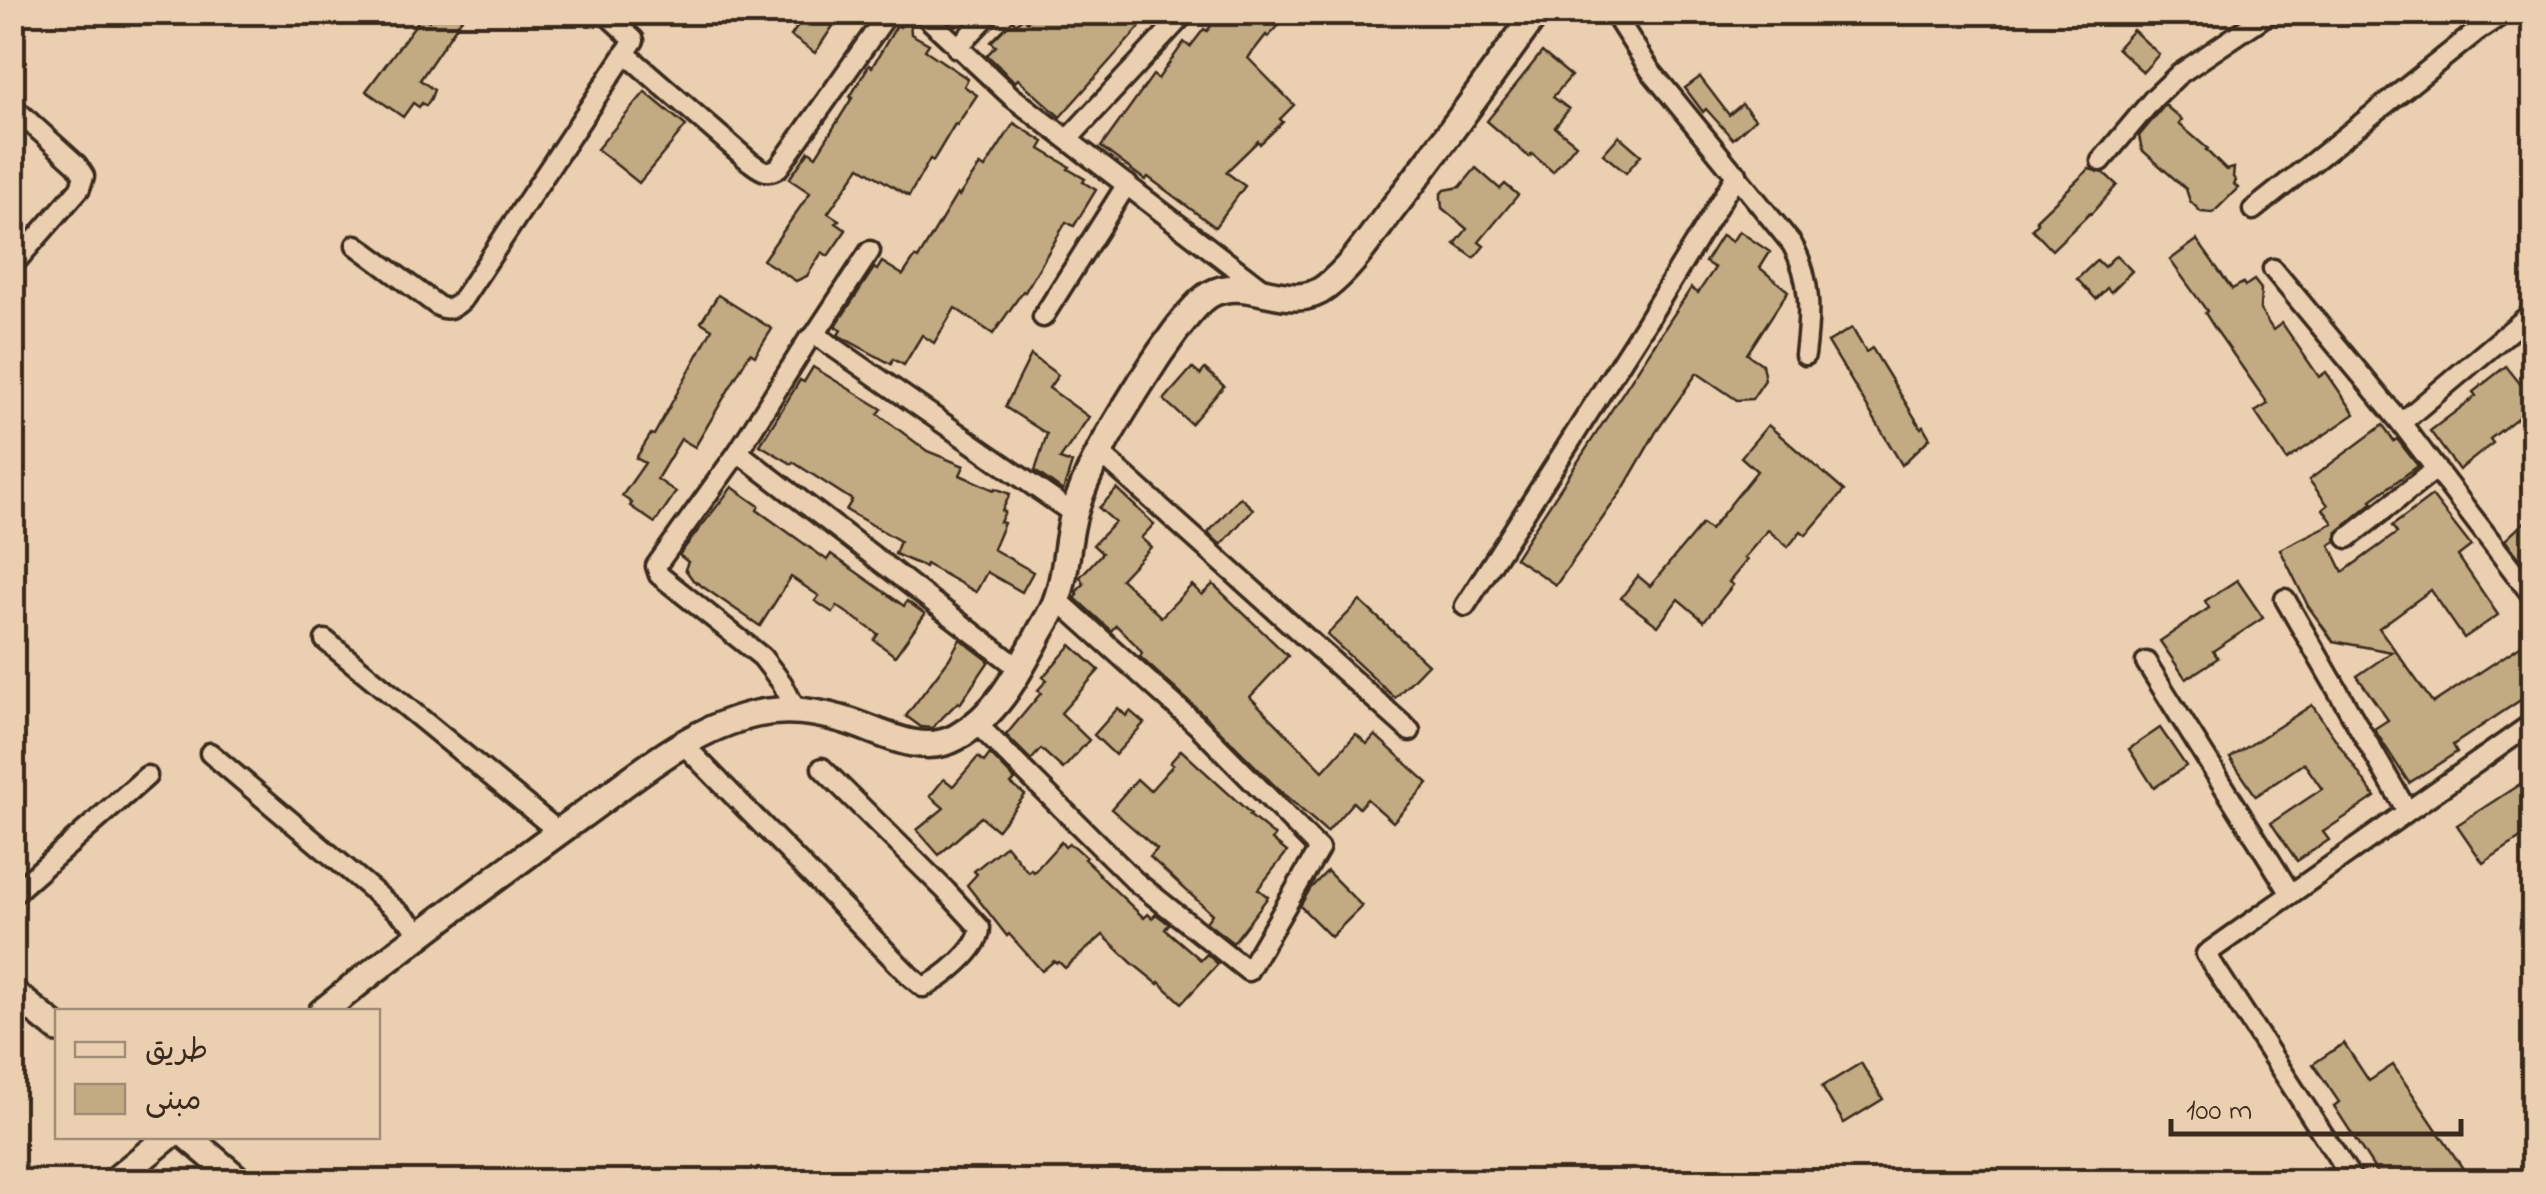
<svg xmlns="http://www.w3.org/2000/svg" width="2546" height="1194" font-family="'Indie Flower','Playpen Sans Arabic',sans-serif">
	<rect width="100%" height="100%" fill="#eacfb1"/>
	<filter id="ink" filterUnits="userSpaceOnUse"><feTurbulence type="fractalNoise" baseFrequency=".01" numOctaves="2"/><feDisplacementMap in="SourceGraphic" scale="20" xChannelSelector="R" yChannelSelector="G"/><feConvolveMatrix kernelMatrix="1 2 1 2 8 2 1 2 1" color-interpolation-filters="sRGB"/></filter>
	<g filter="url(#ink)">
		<g fill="#c2aa82" stroke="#3b2a1e" stroke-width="2.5">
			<polygon points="434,12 466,12 420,80 434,90 431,98 426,106 422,103 419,107 413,103 403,117 366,91 422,16 429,21"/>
			<polygon points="802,12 818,12 835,23 815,53 791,36 797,27 794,25"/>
			<polygon points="1035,12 1153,12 1060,117 1018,79 1015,82 987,55 996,46 991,42 1013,20 1016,24 1023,17 1027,22"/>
			<polygon points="1221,12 1274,12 1283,21 1268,37 1266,35 1248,58 1294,105 1280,119 1283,122 1260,144 1258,141 1226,172 1245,186 1215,227 1148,177 1145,180 1101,147 1153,75 1158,79 1184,42 1190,47 1204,29 1207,31"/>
			<polygon points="910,18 911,34 929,44 925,50 968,79 964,86 977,95 957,125 955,124 933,161 930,159 909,196 860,167 828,213 839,220 836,223 846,230 828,256 822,252 807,276 796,281 763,260 810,193 789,179 809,151 816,156 852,98 850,97 869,65 872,67 897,25 900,27"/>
			<polygon points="2133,30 2159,54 2143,72 2117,48"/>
			<polygon points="1542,52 1571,76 1553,97 1569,109 1555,127 1576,144 1553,172 1532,154 1529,157 1487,121"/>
			<polygon points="1700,77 1729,115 1742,104 1755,119 1733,139 1706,109 1703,112 1685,88"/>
			<polygon points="645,92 686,126 639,183 597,149"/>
			<polygon points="2165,105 2182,120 2179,124 2208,149 2206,150 2226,170 2234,168 2233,177 2236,181 2234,184 2238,188 2213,213 2201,212 2190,201 2186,189 2142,150 2139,136"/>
			<polygon points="1014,123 1044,142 1040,149 1070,167 1068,169 1085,179 1083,182 1096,190 1074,226 1066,222 1025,292 1023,291 993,334 955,308 934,343 922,335 904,365 893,359 891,364 838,335 841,330 835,327 874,268 877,270 882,262 903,275 915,257 918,259 957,194 959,196 980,165 985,168"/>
			<polygon points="1619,136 1641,155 1626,173 1603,154"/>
			<polygon points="1476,168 1500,189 1505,184 1518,195 1479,242 1484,246 1474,258 1455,244 1467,229 1442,208 1441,199 1441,193 1445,190 1460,187"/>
			<polygon points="2089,169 2104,173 2117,185 2091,214 2090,213 2052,250 2032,229 2038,223 2036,220"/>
			<polygon points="1739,231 1770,252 1760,268 1788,291 1747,354 1762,364 1765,380 1752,399 1737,400 1697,373 1656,432 1623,489 1556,585 1515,558 1691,288 1698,293 1715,268 1705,262 1722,235 1732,242"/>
			<polygon points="2197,240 2232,289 2243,283 2245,286 2254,280 2261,289 2260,310 2273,330 2282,323 2319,377 2326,372 2355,414 2287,460 2255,412 2268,404 2214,327 2205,313 2207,311 2170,260"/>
			<polygon points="2116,255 2132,271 2111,292 2107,288 2096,299 2077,279 2097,260 2104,267"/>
			<polygon points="718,295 772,329 755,356 750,353 695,447 681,439 657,479 676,492 655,523 630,506 632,503 622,496 645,463 636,458 651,434 654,435 712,329 701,322"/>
			<polygon points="1852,328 1866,352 1872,348 1921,428 1923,426 1930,438 1902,465 1828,342"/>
			<polygon points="1031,355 1058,375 1049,388 1089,417 1060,459 1072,463 1063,491 1035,471 1047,434 1005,407"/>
			<polygon points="2506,366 2534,401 2534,405 2490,439 2493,443 2459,470 2430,431 2476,396 2473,392"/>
			<polygon points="813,367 882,409 878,414 927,451 964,466 960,475 994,490 995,488 1010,494 1002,511 1005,512 1000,522 1004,523 993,549 1033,572 1022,592 987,572 976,592 926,564 925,567 895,554 900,541 846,510 852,500 793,462 792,464 760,445 800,380 804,382"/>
			<polygon points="1192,368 1200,375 1205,369 1224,386 1191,424 1164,400"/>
			<polygon points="1768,425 1844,491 1806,535 1801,531 1788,547 1768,530 1744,558 1747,560 1729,582 1733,585 1704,621 1678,599 1658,626 1621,598 1638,576 1650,586 1702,524 1710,530 1757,471 1741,457"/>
			<polygon points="2383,425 2394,441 2397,439 2418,466 2371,500 2373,502 2337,532 2336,541 2330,545 2343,572 2397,533 2392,526 2432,496 2471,546 2458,556 2498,615 2464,638 2431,590 2379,628 2433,703 2534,637 2534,691 2453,745 2457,752 2409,783 2374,729 2388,720 2357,676 2392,652 2333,641 2308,606 2280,549 2333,523 2323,509 2328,505 2309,480"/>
			<polygon points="732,487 759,506 757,510 827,560 831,554 904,606 907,601 925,614 895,656 874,640 878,634 837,606 833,613 815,601 819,596 791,577 760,626 693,580 685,569 688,562 679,555"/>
			<polygon points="1117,489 1154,524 1141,538 1151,547 1121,579 1161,617 1192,585 1202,595 1213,584 1288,656 1250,697 1323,771 1356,734 1367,744 1375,735 1428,783 1393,822 1367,799 1359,808 1353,802 1327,832 1279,790 1205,716 1140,657 1142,653 1136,645 1116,625 1111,631 1075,598 1078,595 1076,592 1084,584 1080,577 1102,553 1093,545 1115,522 1099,508"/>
			<polygon points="1240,497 1253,509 1221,545 1208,533"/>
			<polygon points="2534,513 2534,576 2505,540"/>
			<polygon points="2237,580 2263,618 2213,651 2218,658 2186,679 2160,641 2209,608 2205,601"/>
			<polygon points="1360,601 1428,664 1395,698 1327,635"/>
			<polygon points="960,639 989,661 960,704 958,702 932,728 921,727 906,716 949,659"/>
			<polygon points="1071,645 1099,670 1061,713 1089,740 1063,769 1041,749 1031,760 1006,735 1041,693 1038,690 1047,680 1043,677"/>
			<polygon points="2312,705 2375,797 2323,832 2329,840 2297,861 2271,823 2322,789 2304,763 2256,796 2230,758"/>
			<polygon points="1118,708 1126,716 1130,711 1144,723 1115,755 1094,735"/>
			<polygon points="2160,728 2186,766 2154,788 2129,749"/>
			<polygon points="1181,750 1251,814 1249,815 1275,836 1272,840 1287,852 1258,889 1268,897 1233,943 1206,922 1212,914 1150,857 1157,849 1111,809 1137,779 1150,791 1173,765 1170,763"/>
			<polygon points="990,754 1015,780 1011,784 1025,795 997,830 981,817 939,855 917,830 944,808 930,796 944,779 953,786 978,757 984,762"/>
			<polygon points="2534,775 2534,829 2483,863 2457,825"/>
			<polygon points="1061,842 1065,847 1069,844 1075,847 1086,857 1084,859 1100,874 1099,875 1144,918 1148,914 1152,918 1156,914 1169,924 1165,929 1201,960 1207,954 1218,964 1182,1003 1159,982 1158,984 1132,963 1103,935 1065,968 1059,962 1057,963 1054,961 1042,971 1009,934 1007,936 967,885 977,874 974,871 1006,845 1028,872 1031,869 1034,872"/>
			<polygon points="1327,871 1362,906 1331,937 1300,906 1310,889"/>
			<polygon points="2344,1043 2369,1081 2393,1065 2472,1182 2383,1182 2334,1106 2339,1102 2313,1064"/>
			<polygon points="1861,1063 1883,1099 1844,1123 1822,1087"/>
		</g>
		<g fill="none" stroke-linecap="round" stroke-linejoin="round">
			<g stroke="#3b2a1e" stroke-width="25">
				<g id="street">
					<polyline points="921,12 1012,97 1266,292"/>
					<path d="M1613,12l37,58 142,174c20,35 18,72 13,111"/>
					<polyline points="957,48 991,12"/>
					<path d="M625,53l124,108c11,8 18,15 30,6l110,-155"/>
					<polyline points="12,106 77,165 84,176 80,188 12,266"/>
					<polyline points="1068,139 1186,12"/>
					<polyline points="2101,161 2154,98 2178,75 2271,12"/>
					<polyline points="2253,210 2477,31 2506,12"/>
					<path d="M356,245l82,61c10,5 16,2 24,-6l172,-260 -30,-28"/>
					<polyline points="2273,269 2401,423 2534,598"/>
					<polyline points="1043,317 1127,184"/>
					<polyline points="814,336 822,339 1074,514"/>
					<polyline points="2401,423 2534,311"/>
					<polyline points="738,452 1020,669"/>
					<polyline points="1100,453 1410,731"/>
					<polyline points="2348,538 2436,469"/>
					<polyline points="2285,599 2407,811"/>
					<polyline points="1465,606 1644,326 1737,174"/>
					<polyline points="325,640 559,832"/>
					<polyline points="2146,662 2291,894"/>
					<polyline points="797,712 782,683 762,657 659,575 656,566 738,452 808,340 814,336 870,251"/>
					<polyline points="977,724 1135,881 1248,971 1319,849 1197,725 1057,599"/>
					<path d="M683,744l228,233 12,10c18,-7 57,-38 57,-59l-34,-37 -124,-123"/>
					<polyline points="210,753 423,933"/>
					<polyline points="12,895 147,776"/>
					<polyline points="2531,929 2534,927"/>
					<polyline points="2354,1182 2206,954 2534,722"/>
				</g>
			</g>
			<g stroke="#3b2a1e" stroke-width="32">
				<g id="secondary">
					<polyline points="12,992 58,1029"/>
					<path d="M322,1012c83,-67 169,-131 256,-194 55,-39 110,-89 178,-104 27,-6 58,-3 85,5 37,10 79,39 116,18 40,-23 59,-60 80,-99 6,-13 16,-25 20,-39 10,-26 9,-57 17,-85 14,-49 44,-95 71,-138 13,-21 45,-69 64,-81 38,-22 82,20 117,-8 27,-21 46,-52 67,-79 50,-64 96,-130 144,-196"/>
					<polyline points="187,1136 241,1182"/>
					<polyline points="113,1182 169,1136"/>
				</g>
			</g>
			<use href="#street" stroke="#eacfb1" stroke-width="18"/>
			<use href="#secondary" stroke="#eacfb1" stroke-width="25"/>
		</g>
	</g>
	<rect width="2546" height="1194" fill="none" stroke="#eacfb1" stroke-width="50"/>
	<rect x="25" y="25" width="2496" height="1144" fill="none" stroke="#3b2a1e" stroke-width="4" filter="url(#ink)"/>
	<rect x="55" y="1009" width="325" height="130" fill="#eacfb1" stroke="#a48d76" stroke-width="2.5"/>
	<rect x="75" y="1042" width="50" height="15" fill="#eacfb1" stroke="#a48d76" stroke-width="2.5"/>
	<text x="145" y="1059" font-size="30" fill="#3b2a1e">طريق</text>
	<rect x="75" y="1084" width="50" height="30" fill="#c2aa82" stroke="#a48d76" stroke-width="2.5"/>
	<text x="145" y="1109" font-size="30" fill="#3b2a1e">مبنى</text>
	<path d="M2171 1119v15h290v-15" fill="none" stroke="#3b2a1e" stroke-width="5"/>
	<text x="2186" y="1119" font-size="30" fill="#3b2a1e" stroke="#eacfb1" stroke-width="8" paint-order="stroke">100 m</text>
</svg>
